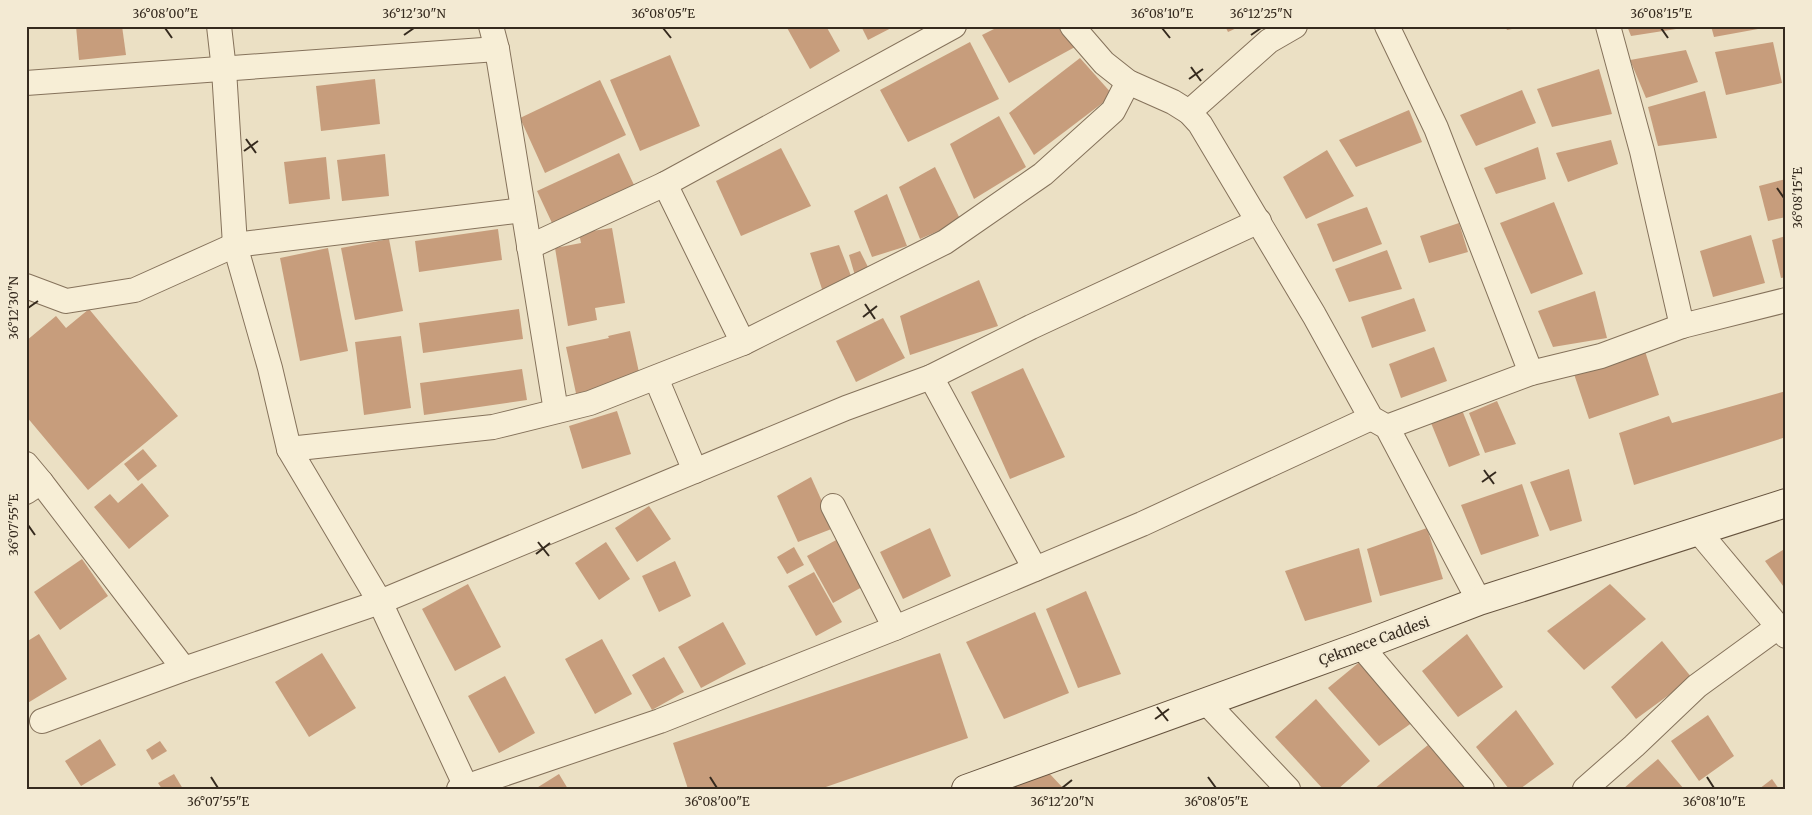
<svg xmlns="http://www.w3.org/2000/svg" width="1812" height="815" font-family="Merriweather,serif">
	<rect width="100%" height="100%" fill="#ebe0c4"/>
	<g fill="#c79d7c">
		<polygon points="76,26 122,26 126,55 79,60"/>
		<polygon points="786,26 826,26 840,51 810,69"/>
		<polygon points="861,26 895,26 868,40"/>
		<polygon points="1000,26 1060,26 1075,47 1009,83 982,35"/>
		<polygon points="1225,26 1241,26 1228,32"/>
		<polygon points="1505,26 1522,26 1522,27 1507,30"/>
		<polygon points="1627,26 1689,26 1689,27 1631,36"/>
		<polygon points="1711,26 1768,26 1769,27 1714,37"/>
		<polygon points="970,42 999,99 908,142 880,90"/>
		<polygon points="1773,42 1782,83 1726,95 1715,52"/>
		<polygon points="1686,50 1698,82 1646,98 1630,60"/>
		<polygon points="670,55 700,126 640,151 610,80"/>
		<polygon points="1080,58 1113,95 1034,155 1009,113"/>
		<polygon points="1599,69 1612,114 1552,127 1537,89"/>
		<polygon points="375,79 380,124 321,131 316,86"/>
		<polygon points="600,80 626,135 545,173 520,118"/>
		<polygon points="1522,90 1536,123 1476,146 1460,115"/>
		<polygon points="1705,91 1717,138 1658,146 1648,107"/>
		<polygon points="1409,110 1422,142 1356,167 1339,140"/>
		<polygon points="999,116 1026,167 974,199 950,144"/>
		<polygon points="1611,140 1618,164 1568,182 1556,153"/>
		<polygon points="1538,147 1546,179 1496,194 1484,168"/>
		<polygon points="781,148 811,206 741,236 716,181"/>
		<polygon points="1327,150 1354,196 1306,219 1283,177"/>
		<polygon points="619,153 634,185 552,223 537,191"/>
		<polygon points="385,154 389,196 342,201 337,160"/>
		<polygon points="326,157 330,199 289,204 284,162"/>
		<polygon points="935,167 961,221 920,239 899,187"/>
		<polygon points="1786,179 1786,217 1768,221 1759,186"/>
		<polygon points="887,194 907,246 872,257 854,211"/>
		<polygon points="1554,202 1583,274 1531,294 1500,223"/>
		<polygon points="1367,207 1382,244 1333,262 1317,224"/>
		<polygon points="1459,223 1468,252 1429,263 1420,236"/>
		<polygon points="612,228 625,303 595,308 597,320 568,326 555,248 581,243 579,233"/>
		<polygon points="498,229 502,260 419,272 415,241"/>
		<polygon points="1751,235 1765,283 1713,297 1700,251"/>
		<polygon points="1786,236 1786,277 1781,278 1772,240"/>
		<polygon points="389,239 403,311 355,320 341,248"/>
		<polygon points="839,245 853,281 823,292 810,253"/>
		<polygon points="328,248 348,351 300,361 280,258"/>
		<polygon points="1387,250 1402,289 1349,302 1335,269"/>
		<polygon points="860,251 871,273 856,279 849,255"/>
		<polygon points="979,280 998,326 910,355 900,316"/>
		<polygon points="1595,291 1607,338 1553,347 1538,311"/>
		<polygon points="1414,298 1426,331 1372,348 1361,317"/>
		<polygon points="89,309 178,416 88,490 26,416 26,341 56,316 66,328"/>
		<polygon points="519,309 523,339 423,353 419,323"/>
		<polygon points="883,318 905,358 856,382 836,341"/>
		<polygon points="630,331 640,377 577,398 566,347 609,338 608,336"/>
		<polygon points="401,336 411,408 364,415 355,342"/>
		<polygon points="1434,347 1447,381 1401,398 1389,364"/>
		<polygon points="1644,348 1659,395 1589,419 1573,371"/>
		<polygon points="1023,368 1065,457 1010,479 971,392"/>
		<polygon points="522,369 527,400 424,415 420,383"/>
		<polygon points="1786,391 1786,437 1634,485 1619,433 1669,416 1672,423"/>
		<polygon points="1497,401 1516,444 1485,453 1469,413"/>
		<polygon points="1462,410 1480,455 1449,467 1431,423"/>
		<polygon points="617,411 631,454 582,469 569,426"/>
		<polygon points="143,449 157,466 138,481 124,464"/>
		<polygon points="1569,469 1582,521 1550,531 1530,482"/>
		<polygon points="811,477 834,528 798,542 777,496"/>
		<polygon points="142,483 169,516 129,549 94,507 110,494 118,503"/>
		<polygon points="1522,484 1539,536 1481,555 1461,505"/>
		<polygon points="649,506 671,539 637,562 615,528"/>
		<polygon points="930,528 951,576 903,599 880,552"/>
		<polygon points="1427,528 1443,579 1380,596 1367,549"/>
		<polygon points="838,539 864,586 833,603 807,556"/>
		<polygon points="606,542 630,579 599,600 575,563"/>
		<polygon points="794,547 804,565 787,574 777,557"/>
		<polygon points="1359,548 1372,602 1305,621 1285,571"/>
		<polygon points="1786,548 1786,590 1765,561"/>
		<polygon points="82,559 108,596 60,630 34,592"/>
		<polygon points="675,561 691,596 659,612 642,576"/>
		<polygon points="814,572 842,622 816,636 788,586"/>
		<polygon points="468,584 501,647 455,671 422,609"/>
		<polygon points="1610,584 1646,619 1584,670 1547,631"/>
		<polygon points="1086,591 1121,674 1078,688 1046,609"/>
		<polygon points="1035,612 1069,693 1004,719 966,642"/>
		<polygon points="723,622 746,664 701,688 678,647"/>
		<polygon points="39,634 67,679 26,704 26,642"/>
		<polygon points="1467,634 1503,687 1458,717 1422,671"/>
		<polygon points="602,639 632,694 595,714 565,659"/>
		<polygon points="1662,641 1692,678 1636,719 1611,687"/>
		<polygon points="322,653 356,708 309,737 275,682"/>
		<polygon points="940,653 968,738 820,789 688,789 673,743"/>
		<polygon points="664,657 684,692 652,710 632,675"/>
		<polygon points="1362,660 1416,720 1379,746 1328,688"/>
		<polygon points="505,676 535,733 499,753 468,696"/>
		<polygon points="1316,699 1370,761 1338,789 1323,789 1275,737"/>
		<polygon points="1516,710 1554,764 1520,789 1509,789 1476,747"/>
		<polygon points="1708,715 1734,756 1699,781 1671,741"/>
		<polygon points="100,739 116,765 81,786 65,761"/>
		<polygon points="160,741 167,751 152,760 146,750"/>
		<polygon points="1428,745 1464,786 1461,789 1374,789"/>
		<polygon points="1658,759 1684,789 1623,789 1639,775"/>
		<polygon points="1047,771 1064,789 1006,789"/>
		<polygon points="174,774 183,789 162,789 158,783"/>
		<polygon points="559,774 568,789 535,789"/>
		<polygon points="1772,779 1779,789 1759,789"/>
	</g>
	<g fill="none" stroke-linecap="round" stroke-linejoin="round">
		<g stroke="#85725b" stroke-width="26">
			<g id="street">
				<polyline points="219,26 224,70 235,245 270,368 289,449 380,602 467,789"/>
				<polyline points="491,26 497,49 556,411"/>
				<polyline points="1072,26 1104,63 1128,82 1173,102 1189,112 1200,124 1314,315 1371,418 1387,427 1479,601"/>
				<polyline points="1387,26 1436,128 1531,373"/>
				<polyline points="1608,26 1642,151 1682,326"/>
				<polyline points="26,83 497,49"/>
				<polyline points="1189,112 1269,41 1295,26"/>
				<polyline points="665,184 743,343"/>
				<polyline points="529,247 665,184 954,26"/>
				<polyline points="26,286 66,301 135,290 235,245 523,210"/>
				<polyline points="931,377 1035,569"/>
				<polyline points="656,378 695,471"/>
				<polyline points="1387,427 1531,373 1601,356 1682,326 1786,300"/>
				<polyline points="289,449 493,427 590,403 743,343 945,242 1043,174 1113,111 1128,82"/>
				<polyline points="26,464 41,482"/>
				<polyline points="26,492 41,482 184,669"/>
				<polyline points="833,506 895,628"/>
				<polyline points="1699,532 1786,636"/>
				<polyline points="1361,646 1482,789"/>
				<polyline points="1206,702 1288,789"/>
				<polyline points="42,721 184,669 380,602 846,408 931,377 1031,327 1259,221"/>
				<polyline points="459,789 660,721 895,628 1142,524 1371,418"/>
				<polyline points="1585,789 1634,746 1697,686 1778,627"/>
			</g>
		</g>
		<g stroke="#66533e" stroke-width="30">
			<polyline id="secondary" points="966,789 1361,646 1479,601 1786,503"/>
		</g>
		<use href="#street" stroke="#f7eed6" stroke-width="24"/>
		<use href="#secondary" stroke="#f7eed6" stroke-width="28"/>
	</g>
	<path fill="none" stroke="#352a1e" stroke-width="2" d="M165,28l7,10M663,28l8,10M1162,28l8,10M1661,28l7,10M404,35l10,-7M1251,35l10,-7M1191,67l10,14M1189,79l14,-10M246,139l10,14M244,151l14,-10M1777,188l7,10M865,304l10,15M28,308l10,-7M863,317l14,-11M1484,470l10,14M1482,482l14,-10M28,525l7,10M538,542l11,14M536,554l14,-11M1157,707l11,14M1155,719l14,-10M211,777l7,11M710,777l7,11M1208,777l8,11M1707,777l7,11M1062,788l10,-8"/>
	<g text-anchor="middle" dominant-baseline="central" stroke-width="4.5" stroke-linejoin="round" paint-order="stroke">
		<g font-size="14" fill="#352a1e" stroke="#f3ead3">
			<text transform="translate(1374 641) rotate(-20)">Çekmece Caddesi</text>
		</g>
	</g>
	<rect width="1812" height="815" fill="none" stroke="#f3ead3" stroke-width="55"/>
	<rect x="28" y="28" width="1756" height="760" fill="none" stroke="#352a1e" stroke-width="2"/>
	<g font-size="12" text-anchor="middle" fill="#352a1e">
		<text x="165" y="18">36°08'00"E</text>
		<text x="414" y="18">36°12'30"N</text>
		<text x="663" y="18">36°08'05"E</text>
		<text x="1162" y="18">36°08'10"E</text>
		<text x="1261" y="18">36°12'25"N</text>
		<text x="1661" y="18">36°08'15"E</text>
		<text transform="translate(1798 198) rotate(-90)" y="4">36°08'15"E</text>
		<text transform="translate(14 308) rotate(-90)" y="4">36°12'30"N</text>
		<text transform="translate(14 525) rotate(-90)" y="4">36°07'55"E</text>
		<text x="218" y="806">36°07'55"E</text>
		<text x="717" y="806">36°08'00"E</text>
		<text x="1062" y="806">36°12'20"N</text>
		<text x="1216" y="806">36°08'05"E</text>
		<text x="1714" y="806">36°08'10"E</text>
	</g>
</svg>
